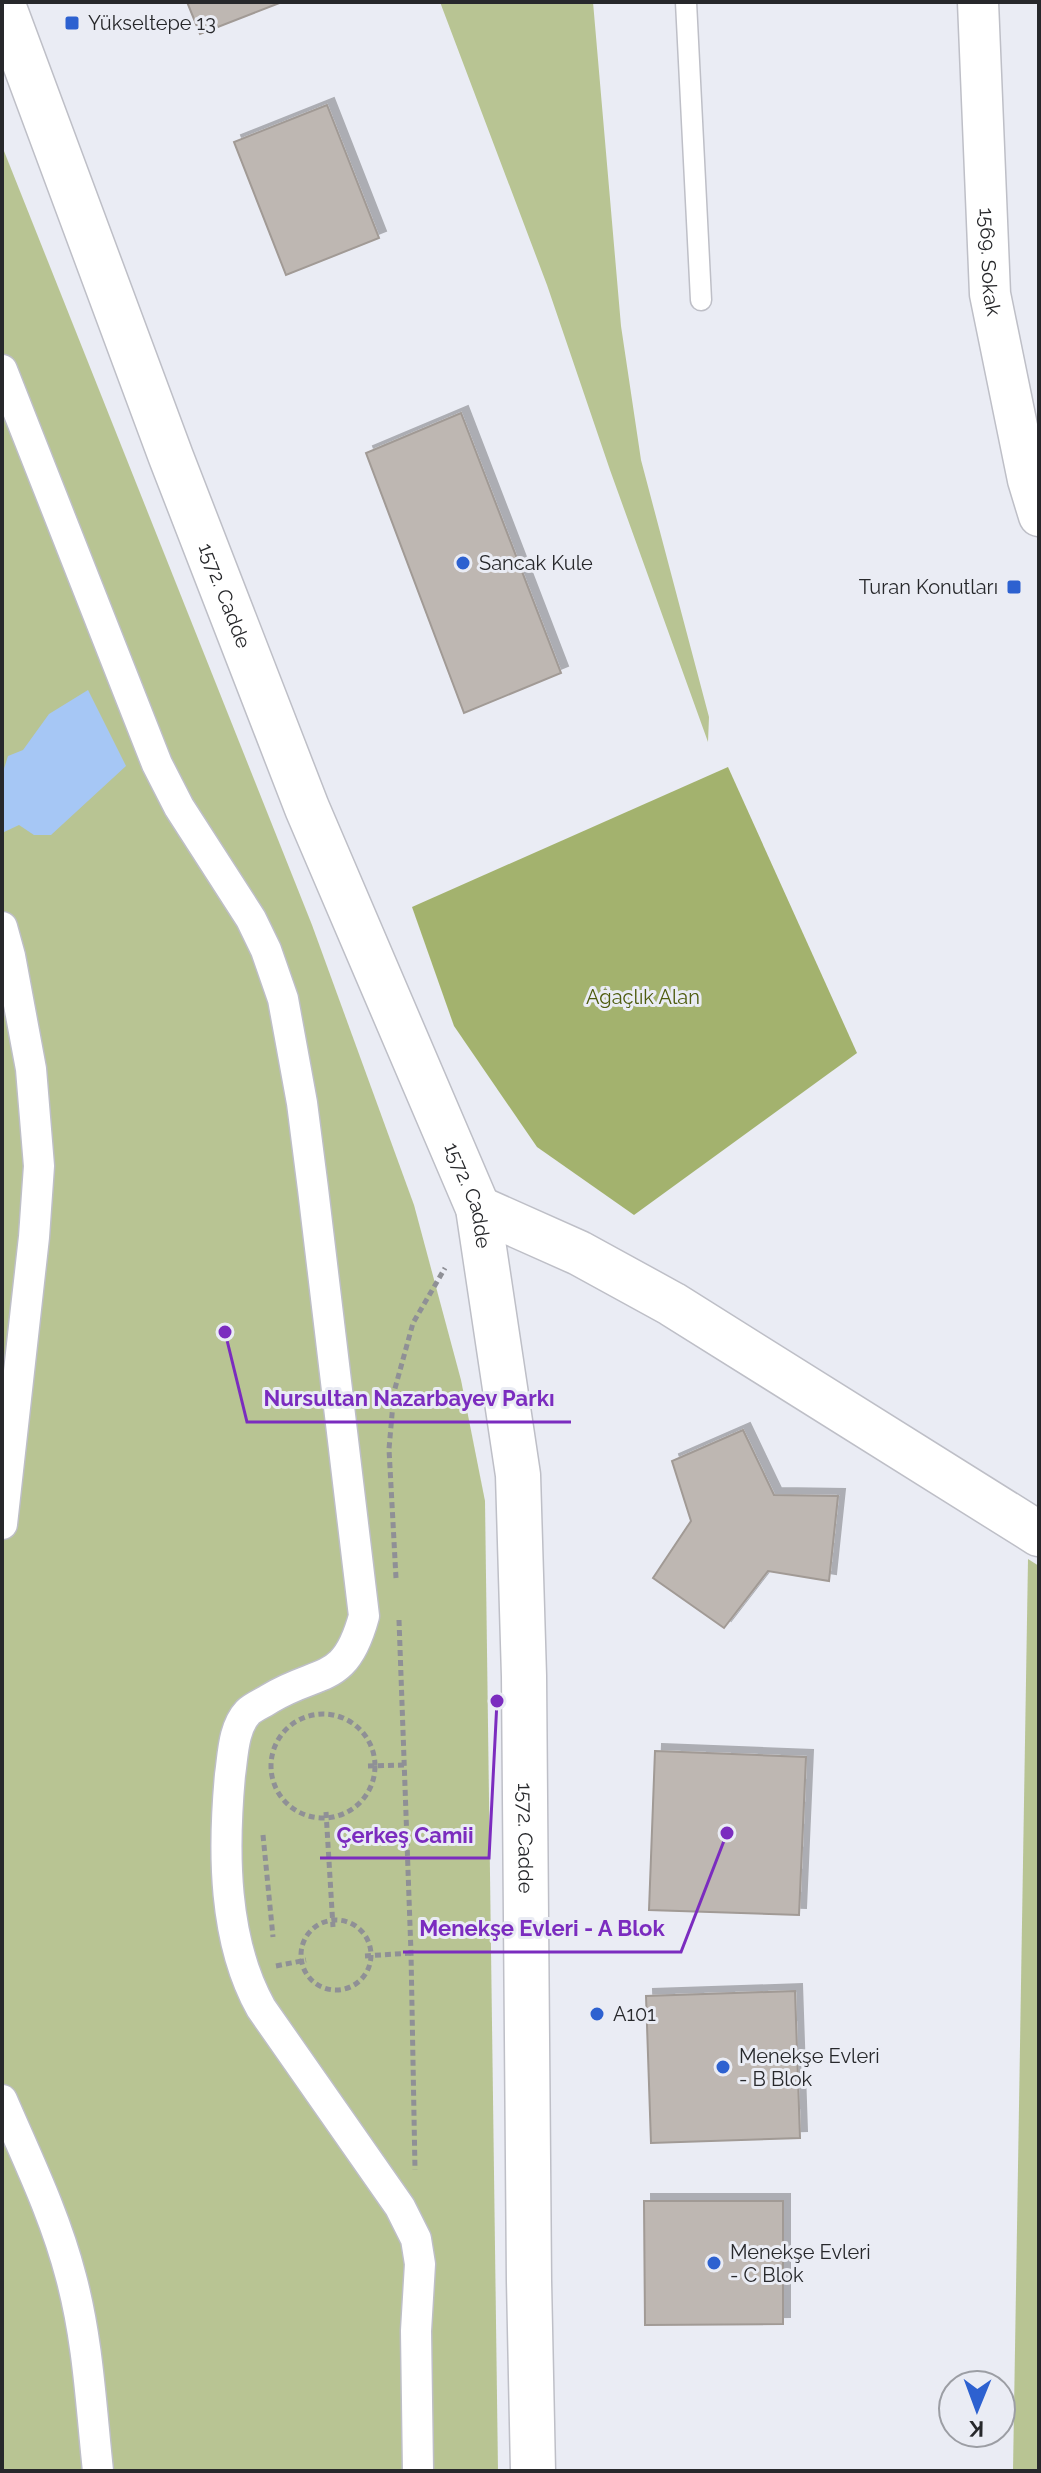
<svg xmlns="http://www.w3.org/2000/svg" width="1041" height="2473" font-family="Raleway,sans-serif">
	<defs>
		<filter id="shadow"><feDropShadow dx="7" dy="-7" stdDeviation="0" flood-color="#0004"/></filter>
	</defs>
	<rect width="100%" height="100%" fill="#eaecf4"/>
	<g fill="#b8c493">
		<polygon points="440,2 593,2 621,326 641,460 709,717 708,742 610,470 547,285"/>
		<polygon points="2,146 312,925 414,1205 461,1380 485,1501 498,2471 2,2471"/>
		<polygon points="1028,1559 1039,1566 1039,2471 1013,2471"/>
	</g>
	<polygon fill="#a3b26e" points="728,767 857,1053 634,1215 537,1147 454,1026 412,907"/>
	<polygon fill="#a6c7f5" points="88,690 126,766 51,835 34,835 19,825 2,833 2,775 8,756 23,750 49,714"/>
	<g fill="#beb7b2" stroke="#a19a95" stroke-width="2" filter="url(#shadow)">
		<polygon points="187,2 282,2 200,34"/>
		<polygon points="327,105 379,238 286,275 234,142"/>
		<polygon points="461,413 561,673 464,713 366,453"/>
		<polygon points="743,1430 774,1495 838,1496 829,1581 768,1571 724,1628 653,1578 691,1521 672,1461"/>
		<polygon points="655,1751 806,1757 799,1915 649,1910"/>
		<polygon points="795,1991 800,2138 651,2143 646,1996"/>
		<polygon points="644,2201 783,2201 783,2324 645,2325"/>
	</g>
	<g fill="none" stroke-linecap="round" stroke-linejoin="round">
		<g stroke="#bebfc7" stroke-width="23">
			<polyline id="service" points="686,2 701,300"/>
		</g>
		<g stroke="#bebfc7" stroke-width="33">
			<g id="pedestrian">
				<path d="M2,370l155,394 22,43 72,112 15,31 17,49 19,104 11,86 51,427c-19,70 -44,52 -95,83 -6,4 -16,8 -21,13 -15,16 -15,43 -18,63 -7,76 -7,165 31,233l139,199 16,32 4,25 -4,67 2,140"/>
				<polyline points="2,927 10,956 31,1069 39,1166 34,1237 2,1524"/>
				<path d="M2,2100c25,58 53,115 69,177 17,63 20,129 27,194"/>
			</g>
		</g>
		<g stroke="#bebfc7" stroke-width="43">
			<g id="minor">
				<path id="s1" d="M978,2l12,292 38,186 11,36"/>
			</g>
		</g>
		<g stroke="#bebfc7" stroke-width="47">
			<polyline id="tertiary" points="478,1208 579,1253 672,1304 1039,1534"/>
		</g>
		<g stroke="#bebfc7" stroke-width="47">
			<g id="secondary">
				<path id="s2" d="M2,2l169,455 136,351 171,400 40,267 6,201 5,605 4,190"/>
			</g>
		</g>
		<g stroke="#8f9096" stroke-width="5" stroke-dasharray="6 4" stroke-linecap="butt">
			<polyline points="396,1578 389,1449 394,1392 413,1323 445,1268"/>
			<polyline points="399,1620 411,1953 415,2170"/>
			<circle cx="323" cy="1766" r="52"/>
			<polyline points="368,1766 405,1765"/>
			<polyline points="326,1812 333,1927"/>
			<polyline points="263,1835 273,1937"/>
			<circle cx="336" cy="1955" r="35"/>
			<polyline points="365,1956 411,1953"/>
			<polyline points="276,1966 306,1960"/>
		</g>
		<use href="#service" stroke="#fff" stroke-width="20"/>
		<use href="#pedestrian" stroke="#fff" stroke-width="30"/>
		<use href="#minor" stroke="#fff" stroke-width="40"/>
		<use href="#tertiary" stroke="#fff" stroke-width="44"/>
		<use href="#secondary" stroke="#fff" stroke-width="44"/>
	</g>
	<g fill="#2d61d0" stroke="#eaecf4" stroke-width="3">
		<rect x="64" y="15" width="16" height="16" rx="4"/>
		<circle cx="463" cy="563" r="8"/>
		<rect x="1006" y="579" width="16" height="16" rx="4"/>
		<circle cx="597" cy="2014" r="8"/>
		<circle cx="723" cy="2067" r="8"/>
		<circle cx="714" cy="2263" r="8"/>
	</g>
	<g text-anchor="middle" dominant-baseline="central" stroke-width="6" stroke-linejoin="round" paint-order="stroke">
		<g font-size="20" fill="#27282b" stroke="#eaecf4" text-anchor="start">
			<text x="88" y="23">Yükseltepe 13</text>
			<text x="479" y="563">Sancak Kule</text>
			<text x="998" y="587" text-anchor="end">Turan Konutları</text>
			<text x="613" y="2014">A101</text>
			<text x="739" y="2056">Menekşe Evleri<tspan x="739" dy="23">- B Blok</tspan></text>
			<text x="730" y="2252">Menekşe Evleri<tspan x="730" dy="23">- C Blok</tspan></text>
		</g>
		<g font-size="20" fill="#27282b" stroke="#eaecf4">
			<text stroke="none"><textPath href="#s1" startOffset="260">1569. Sokak</textPath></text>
			<text stroke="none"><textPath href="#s2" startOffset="634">1572. Cadde</textPath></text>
			<text stroke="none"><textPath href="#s2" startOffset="1282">1572. Cadde</textPath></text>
			<text stroke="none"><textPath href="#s2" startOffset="1930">1572. Cadde</textPath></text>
		</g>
		<g font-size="20" fill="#4e5c0e" stroke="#eaecf4">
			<text x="643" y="997">Ağaçlık Alan</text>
		</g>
	</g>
	<path fill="none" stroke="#7b2cbf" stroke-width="3" d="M225 1332L247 1422H571M497 1701L489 1858H320M727 1833L681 1952H403"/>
	<g fill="#7b2cbf" stroke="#eaecf4" stroke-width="3">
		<circle cx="225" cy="1332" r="8"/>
		<circle cx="497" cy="1701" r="8"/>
		<circle cx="727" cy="1833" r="8"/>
	</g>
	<g font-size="22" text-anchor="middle" font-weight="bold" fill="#7b2cbf" stroke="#eaecf4" stroke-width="6" stroke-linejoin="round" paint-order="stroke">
		<text x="409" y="1406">Nursultan Nazarbayev Parkı</text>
		<text x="405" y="1843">Çerkeş Camii</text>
		<text x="542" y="1936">Menekşe Evleri - A Blok</text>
	</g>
	<rect width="1041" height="2473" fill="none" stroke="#27282b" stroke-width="8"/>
	<g transform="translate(977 2409) rotate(181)"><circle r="38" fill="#eaecf4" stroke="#9c9ea4" stroke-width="2"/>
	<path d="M0-6L14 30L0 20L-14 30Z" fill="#2d61d0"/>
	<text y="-12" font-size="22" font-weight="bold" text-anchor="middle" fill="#27282b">K</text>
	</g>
</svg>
